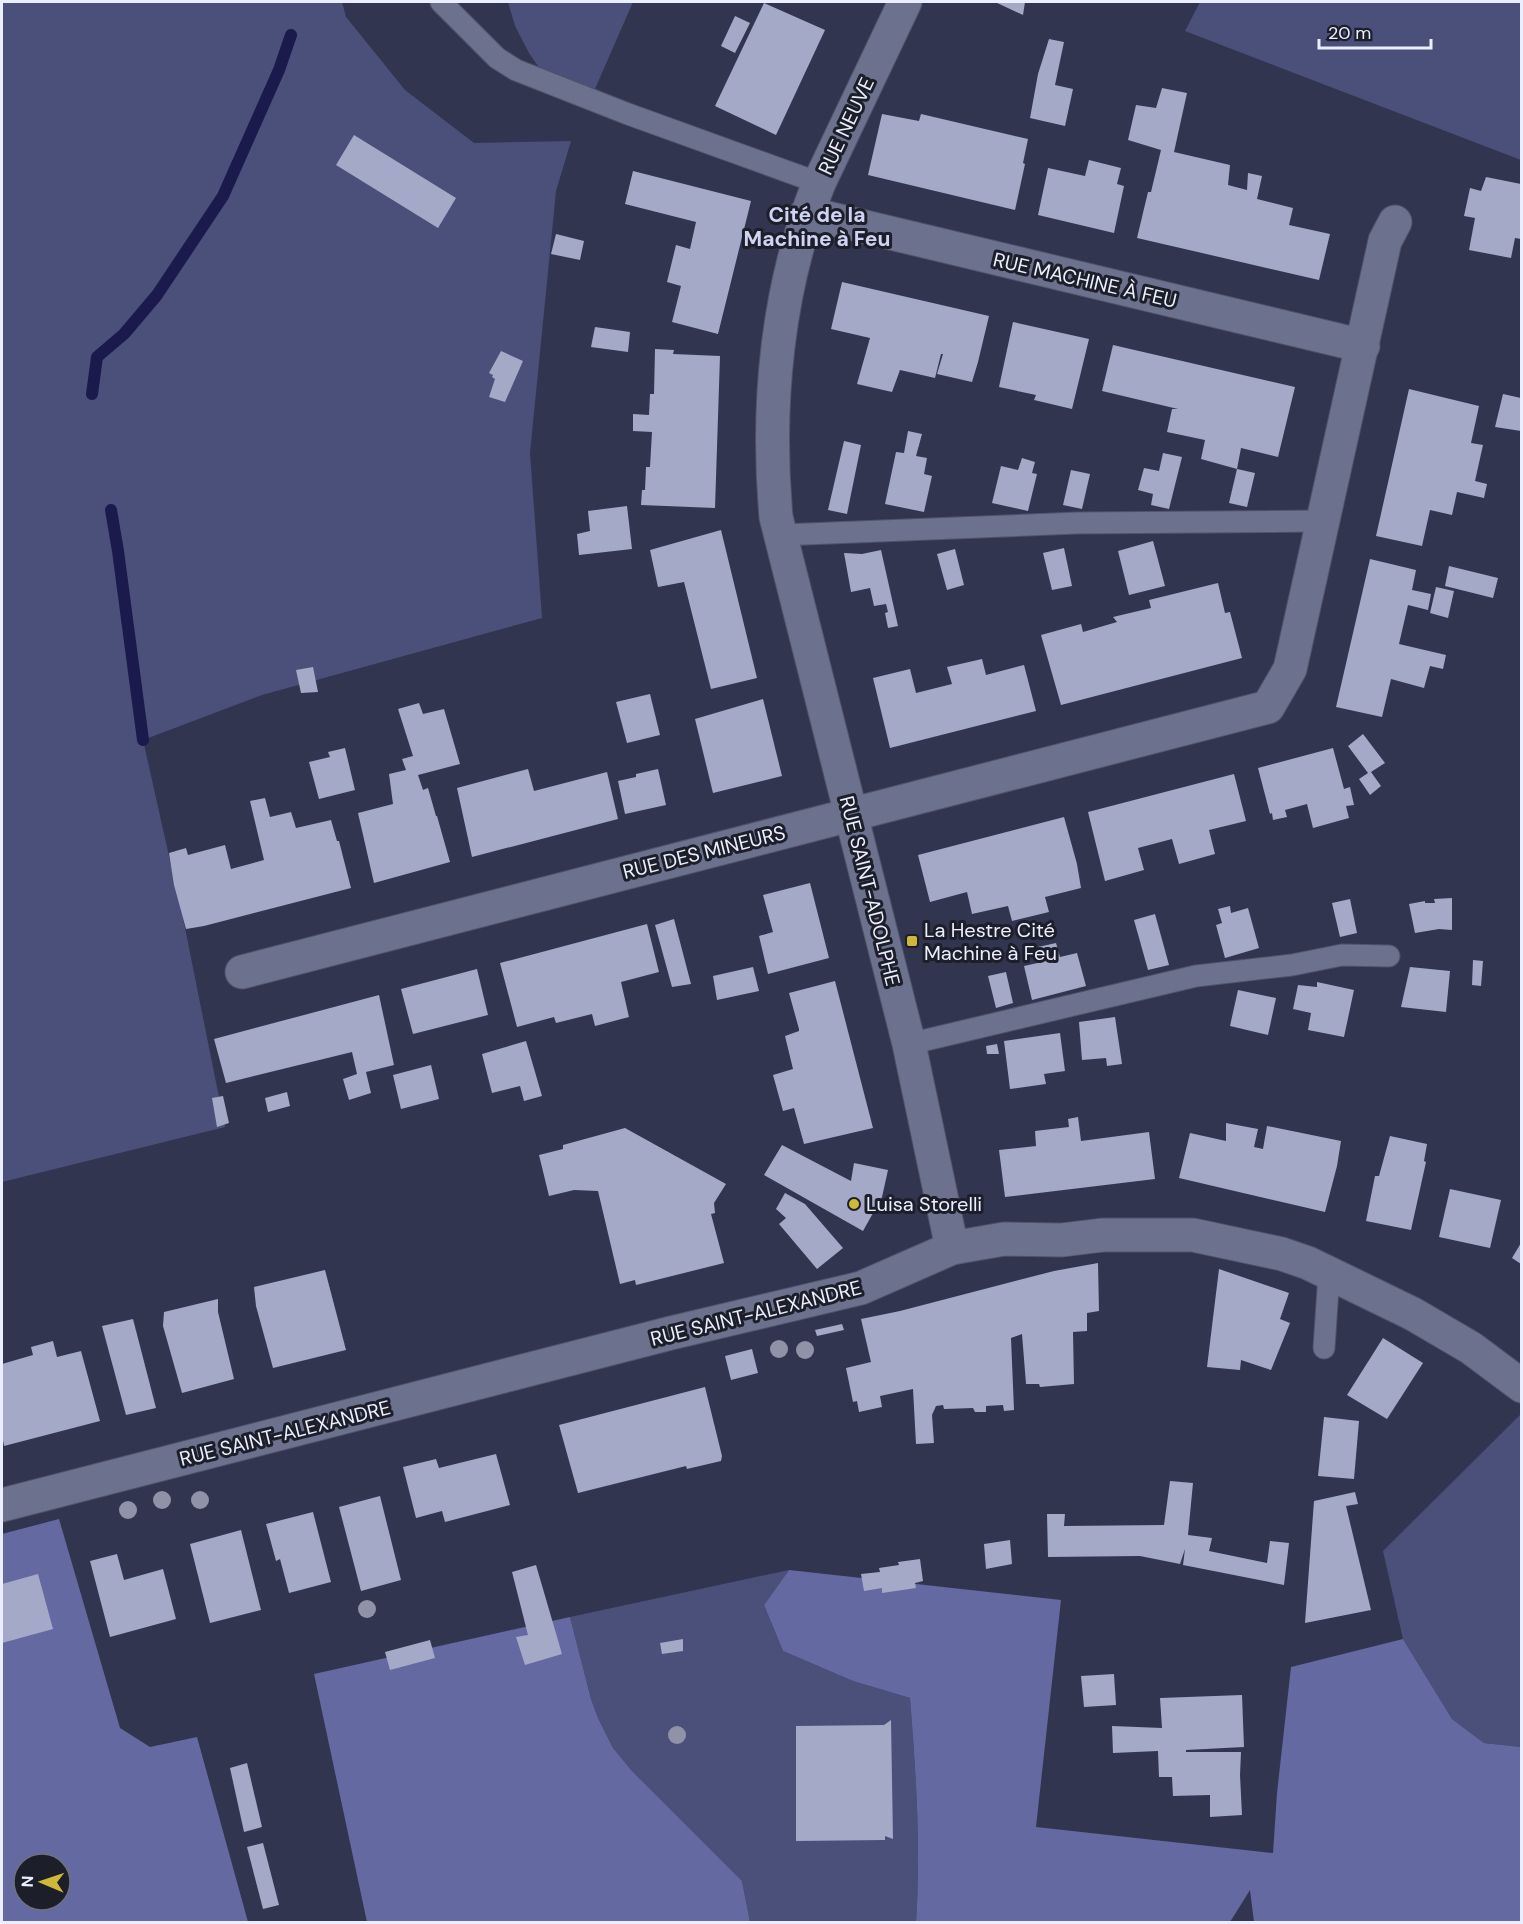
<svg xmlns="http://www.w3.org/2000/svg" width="1523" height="1924" font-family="'DM Sans',sans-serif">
	<rect width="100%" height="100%" fill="#32354f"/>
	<g fill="#4b507b">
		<polygon points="2,2 342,2 346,17 405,90 474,143 571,141 556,191 530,453 542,618 262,695 143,740 184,923 225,1127 2,1182"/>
		<polygon points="508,2 633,2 591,98 549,82 529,53 515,26"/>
		<polygon points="1200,2 1521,2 1521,160 1185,31"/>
		<polygon points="1521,1414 1521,1747 1484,1743 1452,1719 1403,1639 1383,1551"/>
		<path d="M789,1570l-25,35 19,46 70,30 57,17c6,75 11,150 6,224h-166l-8,-41 -110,-110 -19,-23 -15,-30 -7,-19 -21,-82z"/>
	</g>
	<g fill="#6469a2" fill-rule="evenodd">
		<path d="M59,1519l61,209 30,19 47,-10 51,185h-246v-388zM24,1864h36v36h-36z"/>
		<path d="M789,1570l272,30 -25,227 237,26 4,-60 14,-126 112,-28 49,80 32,24 37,4v175h-267l-4,-32 -20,32h-314c5,-74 0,-149 -6,-224l-57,-17 -70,-30 -19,-46z"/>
		<polygon points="570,1617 591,1699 598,1718 613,1748 632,1771 742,1881 750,1922 367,1922 314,1674"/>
	</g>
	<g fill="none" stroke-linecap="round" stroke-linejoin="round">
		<g stroke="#1b1a4c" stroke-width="12">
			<polyline points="92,394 97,357 124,334 157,295 223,196 279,70 291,35"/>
			<polyline points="111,510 118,551 143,740"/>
		</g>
	</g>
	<g fill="#a4a9c8">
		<polygon points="995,2 1025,2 1023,15"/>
		<polygon points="764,3 825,30 776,135 715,106"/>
		<polygon points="735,16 750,23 735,53 721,46"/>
		<polygon points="1049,39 1064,42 1055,85 1073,89 1065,126 1030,118 1038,74"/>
		<polygon points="1162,88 1187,93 1174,152 1230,165 1228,185 1247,190 1248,173 1262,176 1257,199 1293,208 1289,225 1330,234 1319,280 1137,238 1148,192 1151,192 1161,150 1128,140 1136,105 1156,108"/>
		<polygon points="882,114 919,121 921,114 1028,139 1023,163 1025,164 1015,210 868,175"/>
		<polygon points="354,135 456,198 438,228 336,165"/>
		<polygon points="1089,160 1121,168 1117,184 1124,186 1114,233 1038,215 1048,168 1085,176"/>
		<polygon points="633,171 751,201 718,334 672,322 681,286 667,282 676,245 690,249 696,222 625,204"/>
		<polygon points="1486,177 1521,184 1521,239 1515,238 1511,258 1469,250 1475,218 1464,216 1470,188 1481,191"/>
		<polygon points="556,234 584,241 580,260 551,254"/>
		<polygon points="842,282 989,316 978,362 972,382 937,374 943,354 941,354 935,378 900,370 892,392 857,384 870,338 831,329"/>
		<polygon points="1013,322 1089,339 1072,409 1034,400 1036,395 999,387"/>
		<polygon points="595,327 630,332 628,352 591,347"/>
		<polygon points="1113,345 1295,387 1278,457 1241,448 1237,469 1201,459 1205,440 1167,432 1172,409 1178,409 1102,391"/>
		<polygon points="655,349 674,350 673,354 720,356 715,508 641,505 642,490 645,490 646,467 650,467 652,432 633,431 633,414 649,415 650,394 654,394"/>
		<polygon points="501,351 523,361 505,402 489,397 495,379 492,377 493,375 489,373"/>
		<polygon points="1409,389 1479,406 1471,443 1483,445 1475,481 1487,484 1484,498 1457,492 1452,515 1430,510 1422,546 1376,536"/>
		<polygon points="1503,394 1521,398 1521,431 1495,427"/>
		<polygon points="908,431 922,434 916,456 927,458 924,474 932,476 924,512 885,504 896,452 904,453"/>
		<polygon points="844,441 861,445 847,514 828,510"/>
		<polygon points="1163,453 1182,457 1169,509 1151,505 1153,494 1138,490 1144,468 1159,471"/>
		<polygon points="1022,458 1035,462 1032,473 1037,474 1028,511 992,503 1001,466 1018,470"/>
		<polygon points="1237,469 1255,473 1247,507 1229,503"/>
		<polygon points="1071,470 1090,474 1082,509 1063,505"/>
		<polygon points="627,506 632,549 579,555 577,534 590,531 588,511"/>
		<polygon points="721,530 757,678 711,689 684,582 658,587 650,550"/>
		<polygon points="1153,541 1165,586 1129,595 1118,551"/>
		<polygon points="1064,548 1072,586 1052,590 1043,553"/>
		<polygon points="955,549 964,585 947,590 937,554"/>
		<polygon points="881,550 898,626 888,628 885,613 888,612 886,604 874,606 870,588 851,592 844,553 862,554"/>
		<polygon points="1370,559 1416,570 1412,590 1431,594 1428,610 1408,605 1399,644 1446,655 1443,669 1430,666 1424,688 1391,679 1382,717 1336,707"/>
		<polygon points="1449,566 1498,578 1493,598 1445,586"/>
		<polygon points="1218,583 1225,613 1230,612 1242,658 1061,705 1041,635 1081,624 1083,632 1117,622 1113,617 1151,608 1149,600"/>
		<polygon points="1436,587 1454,591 1448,618 1430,613"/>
		<polygon points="982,659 986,675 1024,665 1036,711 890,748 873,678 910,669 916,693 952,684 947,667"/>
		<polygon points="313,667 318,692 301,693 296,670"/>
		<polygon points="650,694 660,735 627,743 616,702"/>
		<polygon points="763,699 782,776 713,793 695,719"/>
		<polygon points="419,703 423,714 444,709 460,764 418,775 423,790 428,788 436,816 437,816 450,862 374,883 358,813 393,804 389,774 406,770 402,759 413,756 398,709"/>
		<polygon points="1363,734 1385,763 1371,772 1381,786 1370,795 1359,779 1368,773 1348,746"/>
		<polygon points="345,748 355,790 319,799 309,762 330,757 328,752"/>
		<polygon points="1333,748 1344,789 1350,787 1354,805 1346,806 1349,818 1313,828 1307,804 1285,810 1287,817 1273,820 1272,813 1270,814 1258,768"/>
		<polygon points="528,769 534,791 607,772 618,819 472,857 457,788"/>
		<polygon points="658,769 666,805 625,814 618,781 636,777 636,774"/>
		<polygon points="1234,774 1246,821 1209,830 1215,854 1179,864 1172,839 1138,848 1144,870 1105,881 1088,812"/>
		<polygon points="265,798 270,817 291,812 296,828 331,820 337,841 339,841 351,888 204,926 186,929 174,885 169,853 186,848 188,855 225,845 231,869 264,860 250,801"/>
		<polygon points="1064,817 1077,864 1081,888 1045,897 1049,912 1012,921 1008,906 972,914 967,892 930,902 918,855"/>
		<polygon points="810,883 829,958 768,974 759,936 773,932 763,895"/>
		<polygon points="1452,898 1452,930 1439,929 1415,933 1409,904 1425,901 1425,903 1435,903 1434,899"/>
		<polygon points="1350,899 1357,933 1340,937 1332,903"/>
		<polygon points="1230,906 1231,913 1248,908 1259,948 1225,958 1216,925 1222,923 1218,909"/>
		<polygon points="1155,914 1169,965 1148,970 1134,920"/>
		<polygon points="674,919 691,984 672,987 655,925"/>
		<polygon points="647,924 659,972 621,982 629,1017 595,1026 592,1014 556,1023 554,1017 517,1027 500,963"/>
		<polygon points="1056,943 1060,957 1077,953 1086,986 1032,1000 1024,966 1042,962 1038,947"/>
		<polygon points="1473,960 1483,961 1481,986 1472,985"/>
		<polygon points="753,967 759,991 717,1000 713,976"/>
		<polygon points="1410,967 1450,971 1446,1012 1401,1007"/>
		<polygon points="477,969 488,1015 413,1034 401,989"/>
		<polygon points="1006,972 1013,1003 996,1008 988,976"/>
		<polygon points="835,981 873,1128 804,1144 794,1108 783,1111 773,1075 793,1069 785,1036 799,1031 799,1029 789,993"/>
		<polygon points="1317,982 1354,990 1344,1037 1308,1030 1311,1013 1293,1009 1298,985 1317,987"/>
		<polygon points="1238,990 1276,998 1268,1035 1230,1026"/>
		<polygon points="379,995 394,1065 366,1072 371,1093 349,1100 343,1079 357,1074 352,1052 226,1083 214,1039"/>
		<polygon points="1115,1017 1122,1064 1107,1066 1106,1058 1082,1060 1079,1022"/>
		<polygon points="1060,1033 1065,1071 1044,1074 1046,1084 1010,1089 1004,1041"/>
		<polygon points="526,1041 542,1096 524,1101 520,1086 492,1093 482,1054"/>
		<polygon points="997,1044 999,1054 987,1054 986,1046"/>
		<polygon points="431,1065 439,1099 401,1109 393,1075"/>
		<polygon points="287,1092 290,1106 268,1112 265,1098"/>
		<polygon points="223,1096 229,1123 217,1127 212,1098"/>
		<polygon points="1078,1117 1081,1141 1149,1132 1155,1179 1005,1197 999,1150 1036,1146 1035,1131 1069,1127 1068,1119"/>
		<polygon points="1226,1123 1258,1129 1254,1147 1263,1149 1267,1126 1341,1141 1337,1166 1325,1212 1179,1178 1190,1133 1226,1141"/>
		<polygon points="625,1128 726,1184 714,1203 715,1213 711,1214 724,1263 636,1285 635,1280 620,1284 598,1191 574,1190 549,1196 539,1155 563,1149 563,1145"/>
		<polygon points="1390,1136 1427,1144 1424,1161 1426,1162 1411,1230 1366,1221 1375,1176 1379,1176"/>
		<polygon points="782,1145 851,1181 854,1163 888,1170 882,1197 863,1231 764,1175"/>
		<polygon points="1450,1189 1501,1200 1490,1248 1439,1237"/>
		<polygon points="785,1193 805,1204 843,1248 817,1269 779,1224 786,1218 776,1209"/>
		<polygon points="1521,1243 1521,1264 1512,1258"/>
		<polygon points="1098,1263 1099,1311 1087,1313 1087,1331 1073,1332 1074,1384 1040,1387 1039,1384 1026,1384 1022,1334 1011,1338 1014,1410 1004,1411 1003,1405 986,1406 986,1412 975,1412 973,1408 944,1409 943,1405 936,1406 932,1415 934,1443 916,1444 913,1389 880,1396 882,1407 859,1412 857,1401 853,1402 846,1368 871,1362 861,1319 900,1311 1054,1271"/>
		<polygon points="1219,1269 1289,1293 1280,1319 1290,1323 1271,1370 1241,1360 1240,1370 1207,1367"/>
		<polygon points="325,1270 346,1350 273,1368 256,1306 254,1287"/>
		<polygon points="218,1299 218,1312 234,1379 182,1393 163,1326 164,1312"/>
		<polygon points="133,1319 156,1408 126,1415 102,1326"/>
		<polygon points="842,1324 844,1330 817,1336 815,1330"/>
		<polygon points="1383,1338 1423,1363 1387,1419 1347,1395"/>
		<polygon points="53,1341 57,1357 81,1351 100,1421 4,1446 2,1435 2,1364 33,1355 31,1347"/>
		<polygon points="752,1349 758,1373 731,1380 725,1356"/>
		<polygon points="705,1387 722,1456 721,1461 687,1469 686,1466 578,1493 559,1425"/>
		<polygon points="1324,1417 1359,1421 1354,1479 1318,1476"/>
		<polygon points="496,1454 510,1505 445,1522 442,1511 416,1518 403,1467 436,1459 439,1468"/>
		<polygon points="1170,1481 1193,1483 1188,1535 1212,1538 1209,1551 1267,1563 1270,1541 1289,1543 1284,1585 1183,1565 1185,1549 1180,1564 1140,1556 1048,1557 1047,1514 1065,1514 1064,1526 1164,1525"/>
		<polygon points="1355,1492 1358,1504 1346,1506 1371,1610 1305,1623 1314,1501"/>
		<polygon points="380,1496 401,1580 361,1591 339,1507"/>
		<polygon points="313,1512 331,1582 289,1593 280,1559 276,1561 266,1524"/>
		<polygon points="241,1530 261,1610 210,1623 190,1544"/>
		<polygon points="1010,1540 1012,1564 986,1569 984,1544"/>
		<polygon points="117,1554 124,1580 163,1569 176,1619 110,1637 90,1561"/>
		<polygon points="920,1559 923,1581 915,1583 916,1588 882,1593 882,1588 864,1591 861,1574 880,1572 879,1568 899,1565 898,1562"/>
		<polygon points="536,1565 562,1654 525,1665 516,1637 528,1635 512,1572"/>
		<polygon points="38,1574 53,1629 2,1643 2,1584"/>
		<polygon points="683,1639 683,1651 662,1654 660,1643"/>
		<polygon points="430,1640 435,1658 390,1670 385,1652"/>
		<polygon points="1114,1674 1116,1705 1084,1707 1081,1676"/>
		<polygon points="1242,1695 1244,1747 1186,1750 1186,1752 1241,1752 1240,1775 1242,1815 1210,1817 1210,1795 1173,1796 1172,1777 1159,1777 1158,1751 1113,1753 1112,1726 1162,1728 1160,1698"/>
		<polygon points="891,1720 893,1839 885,1836 885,1840 796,1841 796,1726 884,1725"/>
		<polygon points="247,1763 262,1827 244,1832 230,1768"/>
		<polygon points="263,1843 279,1905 263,1909 247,1847"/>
	</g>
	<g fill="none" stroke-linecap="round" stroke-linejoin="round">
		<g stroke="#505369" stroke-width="23">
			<g id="lane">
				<polyline points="441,2 497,58 516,70 628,114 819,183"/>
				<polyline points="781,535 1077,523 1322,521"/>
				<polyline points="909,1044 1196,976 1292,965 1342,955 1389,956"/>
				<polyline points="1324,1348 1329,1274"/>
			</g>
		</g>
		<g stroke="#505369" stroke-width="35">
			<g id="street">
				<path d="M905,2l-86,181c-42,104 -53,222 -43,334l133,527 43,204"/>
				<polyline points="807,213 1363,346"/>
				<polyline points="242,972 1268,707 1290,669 1385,241 1395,222"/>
				<polyline points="2,1505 671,1333 861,1288 952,1248 1004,1239 1062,1240 1103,1235 1193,1235 1282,1254 1308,1263 1413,1314 1471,1348 1522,1386"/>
			</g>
		</g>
		<use href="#lane" stroke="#6c718e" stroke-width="21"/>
		<use href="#street" stroke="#6c718e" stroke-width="33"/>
	</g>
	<g fill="#9092a8">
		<circle cx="779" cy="1349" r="9"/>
		<circle cx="805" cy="1350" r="9"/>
		<circle cx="162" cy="1500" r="9"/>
		<circle cx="200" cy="1500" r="9"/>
		<circle cx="128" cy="1510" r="9"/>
		<circle cx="367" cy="1609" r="9"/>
		<circle cx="677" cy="1735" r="9"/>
	</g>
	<g fill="#cfb837" stroke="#1c1e2a" stroke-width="2">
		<rect x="906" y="935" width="12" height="12" rx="3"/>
		<circle cx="854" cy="1204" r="6"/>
	</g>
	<g text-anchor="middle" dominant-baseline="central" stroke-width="6" stroke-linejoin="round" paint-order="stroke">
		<g font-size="20" fill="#ebeefe" stroke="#1c1e2a">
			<text transform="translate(846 126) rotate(-65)">RUE NEUVE</text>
			<text transform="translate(1085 280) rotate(13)">RUE MACHINE À FEU</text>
			<text transform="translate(704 852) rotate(-14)">RUE DES MINEURS</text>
			<text transform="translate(870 891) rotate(76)">RUE SAINT-ADOLPHE</text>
			<text transform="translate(756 1313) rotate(-14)">RUE SAINT-ALEXANDRE</text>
			<text transform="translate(285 1433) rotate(-14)">RUE SAINT-ALEXANDRE</text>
		</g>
		<g font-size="20" fill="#ebeefe" stroke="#1c1e2a" text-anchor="start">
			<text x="924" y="930">La Hestre Cité<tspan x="924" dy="23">Machine à Feu</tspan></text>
			<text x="866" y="1204">Luisa Storelli</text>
		</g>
		<g font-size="21" font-weight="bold" fill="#cfd4f5" stroke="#1c1e2a">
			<text x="817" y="215">Cité de la<tspan x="817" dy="24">Machine à Feu</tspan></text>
		</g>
	</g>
	<rect width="1523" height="1924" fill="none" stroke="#ebeefe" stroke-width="6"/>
	<g transform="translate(42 1882) rotate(272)"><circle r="28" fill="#1c1e2a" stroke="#6f717f" stroke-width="1.5"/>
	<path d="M0-4.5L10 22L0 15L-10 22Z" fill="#cfb837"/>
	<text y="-9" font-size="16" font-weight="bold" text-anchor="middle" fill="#ebeefe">N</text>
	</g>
	<path d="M1319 39v9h112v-9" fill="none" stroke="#ebeefe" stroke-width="3"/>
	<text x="1328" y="39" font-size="18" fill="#ebeefe" stroke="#1c1e2a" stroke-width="4.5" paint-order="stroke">20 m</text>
</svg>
